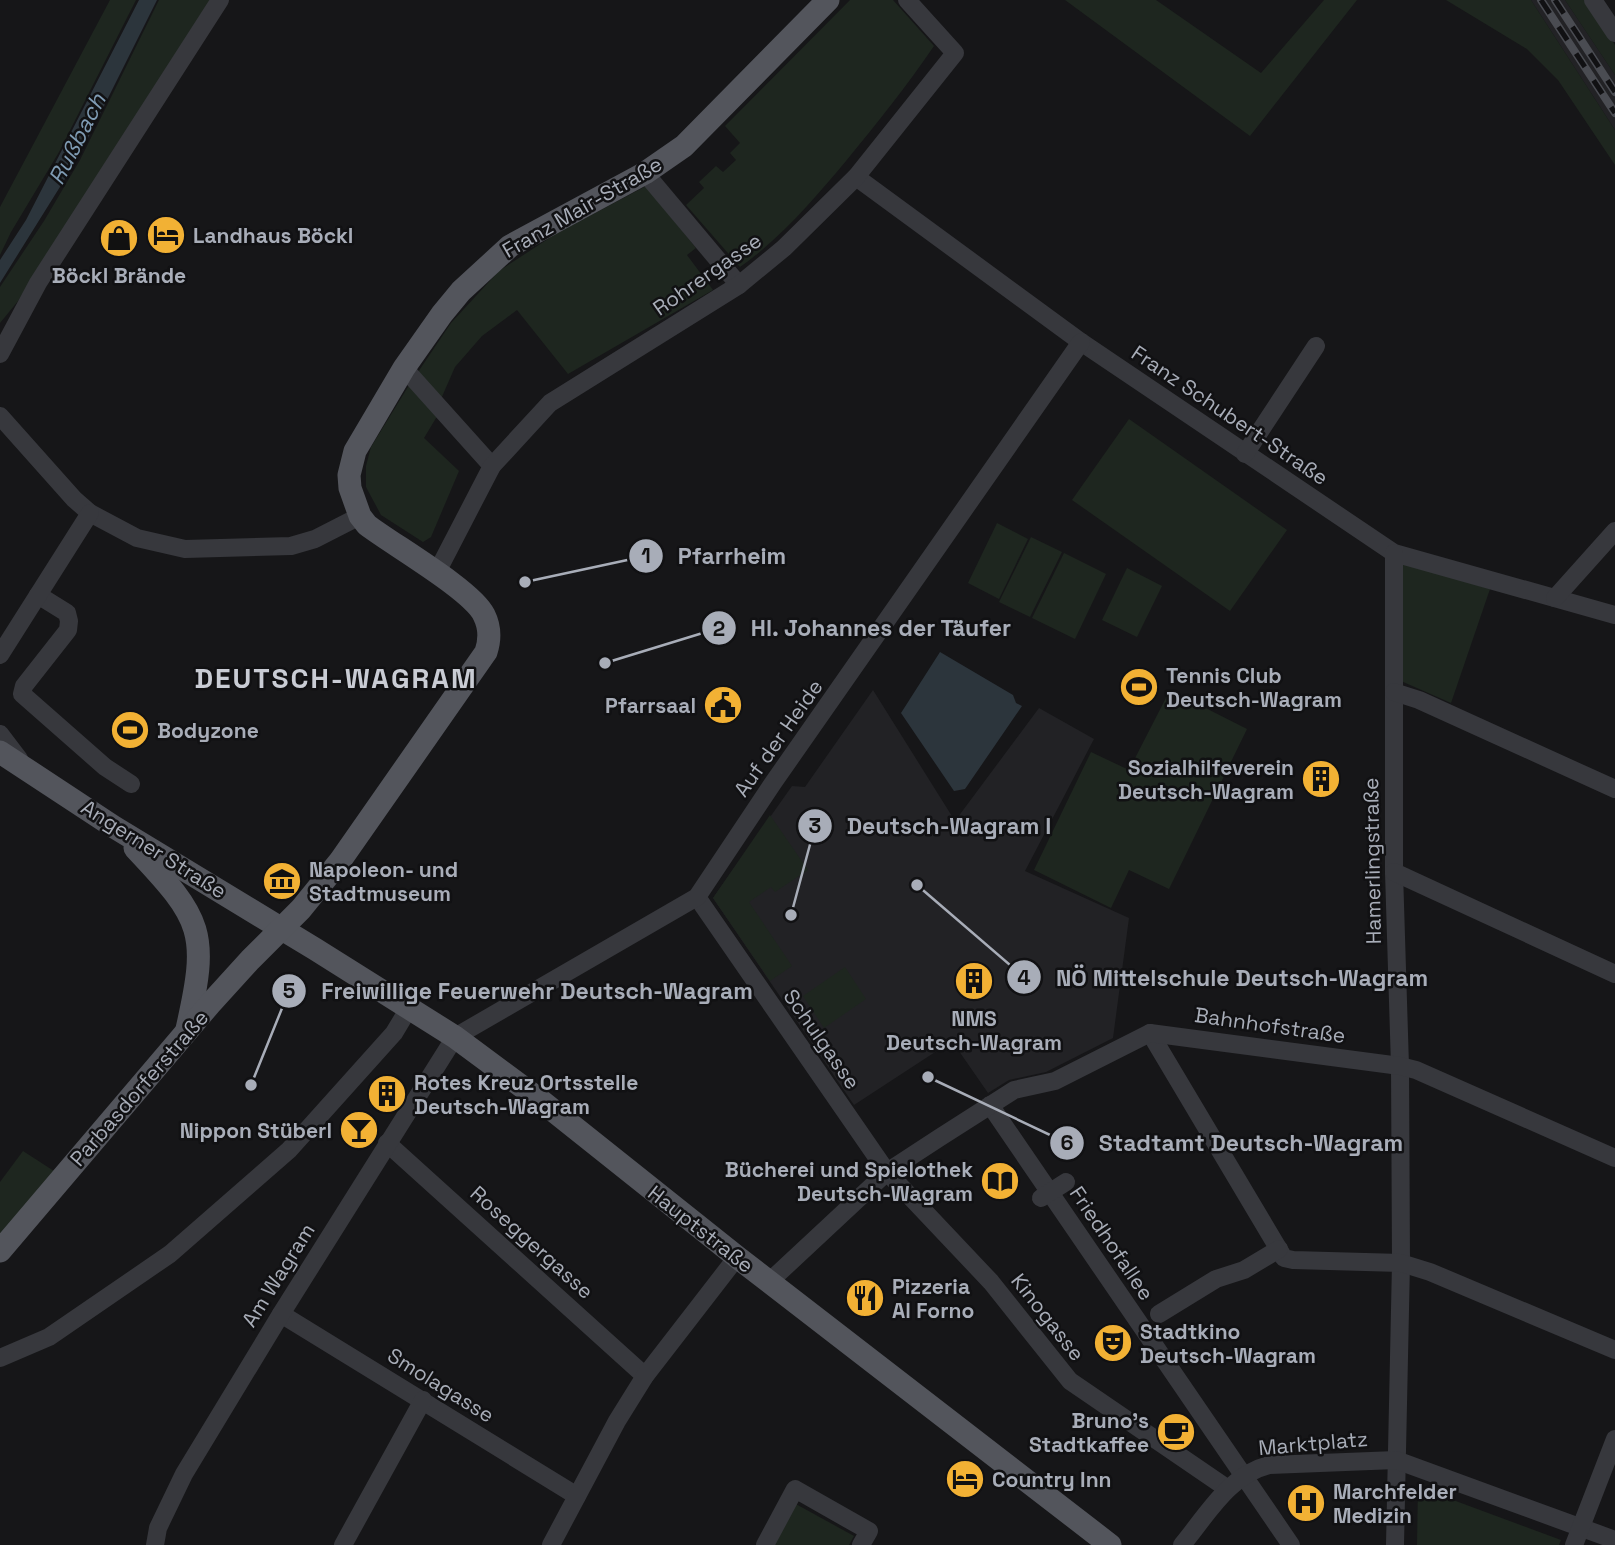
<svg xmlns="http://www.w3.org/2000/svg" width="1615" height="1545" font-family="'Space Grotesk',sans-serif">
	<rect width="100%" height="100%" fill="#161618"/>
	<g fill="#222225">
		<polygon points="1531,0 1565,0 1615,75 1615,130"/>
		<polygon points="873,690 955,821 1039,708 1094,739 1025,871 1129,918 1113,1038 1046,1072 1009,1080 988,1093 952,1041 854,1105 713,898 792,786 805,787"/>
	</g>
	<g fill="#1e261f">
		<polygon points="110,0 136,0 59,152 11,232 0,255 0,207"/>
		<polygon points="159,0 211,0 18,301 0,323 0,287 44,221 80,160"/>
		<path d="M850,0h43l41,46c-27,40 -57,77 -88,115 -32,38 -65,77 -106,106l-54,-62 18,-17 -5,-6 17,-16 7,6 13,-12 -6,-7 10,-10 -15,-17z"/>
		<polygon points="1065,0 1156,0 1261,73 1324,0 1357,0 1250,136"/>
		<polygon points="1446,0 1531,0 1615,130 1615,165 1558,80 1527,49"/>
		<polygon points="1565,0 1585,0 1615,45 1615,75"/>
		<polygon points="646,186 696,248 687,255 713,290 568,374 517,310 482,336 455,367 441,399 418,372 451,323 499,271 554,235"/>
		<polygon points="411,382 439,413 424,438 459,471 431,537 423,542 381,515 366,487 366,466 371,447"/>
		<polygon points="1129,419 1287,530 1230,611 1072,500"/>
		<polygon points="997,523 1028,539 999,599 968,583"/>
		<polygon points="1031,537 1062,552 1030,617 999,602"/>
		<polygon points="1064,553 1106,574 1075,639 1032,618"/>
		<polygon points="1397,560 1490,589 1451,703 1401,681"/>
		<polygon points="1127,568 1162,586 1137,637 1102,620"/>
		<polygon points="1170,690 1247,729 1169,889 1129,870 1111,908 1034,870 1091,752 1129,770"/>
		<polygon points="770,815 808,870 775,892 771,887 749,902 792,966 770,981 713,898"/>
		<polygon points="845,967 866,999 824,1028 803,996"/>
		<polygon points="23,1151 57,1173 0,1239 0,1182"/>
		<polygon points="1418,1487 1561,1540 1559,1545 1417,1545"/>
		<polygon points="794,1503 854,1536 849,1545 772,1545"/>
	</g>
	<g fill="#2c353c">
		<polygon points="139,0 157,0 78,158 0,283 0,260 26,220"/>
		<polygon points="940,652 1013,695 1016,703 1022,706 965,789 954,791 901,713"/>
	</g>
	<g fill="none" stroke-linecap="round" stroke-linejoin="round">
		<g stroke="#37383d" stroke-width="18">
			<polyline points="1593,0 1615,33"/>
			<polyline points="645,173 739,285"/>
			<polyline points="856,177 1081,342 1394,553 1615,615"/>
			<polyline points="0,354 38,283 220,0"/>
			<polyline points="404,368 492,466"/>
			<polyline points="0,416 74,499 90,513 137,538 185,549 291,546 315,539 360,516"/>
			<polyline points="1245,454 1316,346"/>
			<polyline points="1394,553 1394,872 1400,1066 1401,1263 1395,1545"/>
			<polyline points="436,574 492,466 550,403 739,285 784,248 856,177 955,53 907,0"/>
			<polyline points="38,595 67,613 69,621 68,630 24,686 22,694 105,767 131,784"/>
			<polyline points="1555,598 1615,531"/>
			<polyline points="0,655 90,513"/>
			<polyline points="1394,692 1419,700 1615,789"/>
			<polyline points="0,734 19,759"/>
			<polyline points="1394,872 1615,974"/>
			<polyline points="697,897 887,1172 991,1282 1070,1381 1228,1489"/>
			<polyline points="1150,1033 1284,1258 1293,1260 1401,1263 1430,1272 1615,1350"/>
			<polyline points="990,1105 1291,1545"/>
			<polyline points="387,1143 645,1376"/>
			<polyline points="1041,1198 1066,1182"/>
			<polyline points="769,1282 887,1172 939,1138 1014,1090 1055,1081 1150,1033 1400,1066 1416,1070 1615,1158"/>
			<polyline points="281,1314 577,1496"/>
			<polyline points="1159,1314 1216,1279 1244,1270 1279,1249"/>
			<polyline points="0,1358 49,1337 170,1254 289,1150 394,1033 409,1008"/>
			<polyline points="155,1545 158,1528 184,1474 281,1314 455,1037 697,897 773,783 1081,342"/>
			<polyline points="343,1545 423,1400"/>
			<polyline points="551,1545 617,1421 645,1376 737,1257"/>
			<polyline points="765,1545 795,1489 869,1531 861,1545"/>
			<path d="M1182,1545c25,-30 47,-70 87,-80l127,-5 219,80"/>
			<polyline points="1574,1545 1615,1439"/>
		</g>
		<g stroke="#53555c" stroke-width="23">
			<polyline points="0,752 114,827 315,949 455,1037 540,1100 737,1257 1110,1545"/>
			<path d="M135,848c68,72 74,84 52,181"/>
			<path d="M0,1251l210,-247 40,-44 51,-51 39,-48 146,-209c4,-12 4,-25 -2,-37 -12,-25 -91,-70 -117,-90l-7,-9 -10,-28 -1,-13 6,-24 49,-83 38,-54 19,-23 49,-45 135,-73 39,-27 144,-146"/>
		</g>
		<g stroke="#4a4c52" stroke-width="8">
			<g id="rail">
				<polyline points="1541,0 1615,113"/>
				<polyline points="1555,0 1615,92"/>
			</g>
		</g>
		<use href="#rail" stroke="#111113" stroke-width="5" stroke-dasharray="16" stroke-linecap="butt"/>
	</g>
	<defs>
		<g id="hotel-disc" transform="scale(2.0125)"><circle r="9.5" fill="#f2b134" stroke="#111113"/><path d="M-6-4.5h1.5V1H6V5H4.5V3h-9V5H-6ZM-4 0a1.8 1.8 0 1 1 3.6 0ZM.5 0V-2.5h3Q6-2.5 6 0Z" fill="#111"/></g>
		<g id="shop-disc" transform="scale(2.0125)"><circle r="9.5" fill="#f2b134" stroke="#111113"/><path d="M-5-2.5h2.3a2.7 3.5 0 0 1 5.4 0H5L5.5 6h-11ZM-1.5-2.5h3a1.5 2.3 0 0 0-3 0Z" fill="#111"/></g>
		<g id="stadium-disc" transform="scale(2.0125)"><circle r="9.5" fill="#f2b134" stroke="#111113"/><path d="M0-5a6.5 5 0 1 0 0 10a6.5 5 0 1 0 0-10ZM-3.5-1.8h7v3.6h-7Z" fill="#111"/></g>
		<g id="civic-disc" transform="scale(2.0125)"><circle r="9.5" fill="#f2b134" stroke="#111113"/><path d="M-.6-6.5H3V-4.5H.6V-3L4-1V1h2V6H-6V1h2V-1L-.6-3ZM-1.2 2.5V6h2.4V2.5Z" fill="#111"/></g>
		<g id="building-disc" transform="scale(2.0125)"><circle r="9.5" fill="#f2b134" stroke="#111113"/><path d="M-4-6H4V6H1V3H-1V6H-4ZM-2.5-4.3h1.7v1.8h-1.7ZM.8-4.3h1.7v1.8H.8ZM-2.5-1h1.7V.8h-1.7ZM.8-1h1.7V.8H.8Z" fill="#111"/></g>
		<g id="museum-disc" transform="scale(2.0125)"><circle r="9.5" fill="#f2b134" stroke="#111113"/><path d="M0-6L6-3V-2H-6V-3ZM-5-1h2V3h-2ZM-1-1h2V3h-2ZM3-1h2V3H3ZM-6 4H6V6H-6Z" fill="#111"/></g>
		<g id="bar-disc" transform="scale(2.0125)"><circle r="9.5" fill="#f2b134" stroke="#111113"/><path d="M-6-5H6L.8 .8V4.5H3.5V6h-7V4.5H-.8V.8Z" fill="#111"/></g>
		<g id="library-disc" transform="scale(2.0125)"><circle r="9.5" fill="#f2b134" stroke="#111113"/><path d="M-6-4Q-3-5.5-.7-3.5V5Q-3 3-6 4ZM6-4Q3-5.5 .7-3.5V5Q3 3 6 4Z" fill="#111"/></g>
		<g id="restaurant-disc" transform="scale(2.0125)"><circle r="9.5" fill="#f2b134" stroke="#111113"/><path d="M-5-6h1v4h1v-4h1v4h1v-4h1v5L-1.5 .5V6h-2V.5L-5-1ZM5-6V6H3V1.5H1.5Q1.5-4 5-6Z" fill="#111"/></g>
		<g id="theatre-disc" transform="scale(2.0125)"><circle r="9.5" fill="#f2b134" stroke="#111113"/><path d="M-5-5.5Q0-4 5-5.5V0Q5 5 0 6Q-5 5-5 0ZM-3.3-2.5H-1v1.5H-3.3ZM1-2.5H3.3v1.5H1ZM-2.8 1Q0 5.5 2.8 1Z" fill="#111"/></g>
		<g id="cafe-disc" transform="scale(2.0125)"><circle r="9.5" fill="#f2b134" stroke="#111113"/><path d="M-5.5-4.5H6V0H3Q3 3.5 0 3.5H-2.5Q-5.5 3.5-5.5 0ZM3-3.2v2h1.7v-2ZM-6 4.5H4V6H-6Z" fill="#111"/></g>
		<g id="hospital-disc" transform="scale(2.0125)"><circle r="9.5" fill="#f2b134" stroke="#111113"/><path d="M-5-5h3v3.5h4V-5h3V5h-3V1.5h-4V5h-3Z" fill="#111"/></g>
	</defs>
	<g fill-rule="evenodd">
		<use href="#hotel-disc" x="166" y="235"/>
		<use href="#shop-disc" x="119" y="238"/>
		<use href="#stadium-disc" x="1139" y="687"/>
		<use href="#civic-disc" x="723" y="705"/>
		<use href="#stadium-disc" x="130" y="730"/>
		<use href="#building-disc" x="1321" y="779"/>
		<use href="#museum-disc" x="282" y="881"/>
		<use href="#building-disc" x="974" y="981"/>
		<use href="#building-disc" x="387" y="1094"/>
		<use href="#bar-disc" x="359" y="1130"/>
		<use href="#library-disc" x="1000" y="1181"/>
		<use href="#restaurant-disc" x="865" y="1298"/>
		<use href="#theatre-disc" x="1113" y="1343"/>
		<use href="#cafe-disc" x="1176" y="1432"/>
		<use href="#hotel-disc" x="965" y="1479"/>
		<use href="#hospital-disc" x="1306" y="1503"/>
	</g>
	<g text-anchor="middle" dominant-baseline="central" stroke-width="5" stroke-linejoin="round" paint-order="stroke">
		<g font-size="21" fill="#a8adb8" stroke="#111113">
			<text transform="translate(582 207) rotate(-30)">Franz Mair-Straße</text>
			<text transform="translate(707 274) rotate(-35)">Rohrergasse</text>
			<text transform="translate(1230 415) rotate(34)">Franz Schubert-Straße</text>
			<text transform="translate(778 738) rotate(-55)">Auf der Heide</text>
			<text transform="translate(154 849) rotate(32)">Angerner Straße</text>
			<text transform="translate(1372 861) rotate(-91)">Hamerlingstraße</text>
			<text transform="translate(1270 1025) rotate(8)">Bahnhofstraße</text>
			<text transform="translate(822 1039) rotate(55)">Schulgasse</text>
			<text transform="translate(139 1088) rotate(-49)">Parbasdorferstraße</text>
			<text transform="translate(701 1229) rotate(38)">Hauptstraße</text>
			<text transform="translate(532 1242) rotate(42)">Roseggergasse</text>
			<text transform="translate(1112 1243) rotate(56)">Friedhofallee</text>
			<text transform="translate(278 1275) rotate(-58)">Am Wagram</text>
			<text transform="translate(1048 1317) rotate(52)">Kinogasse</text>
			<text transform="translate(441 1385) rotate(32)">Smolagasse</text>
			<text transform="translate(1313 1443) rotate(-5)">Marktplatz</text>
		</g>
		<g font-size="21" font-weight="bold" fill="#a8adb8" stroke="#111113" text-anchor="start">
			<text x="193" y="235">Landhaus Böckl</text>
			<text x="119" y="275" text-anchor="middle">Böckl Brände</text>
			<text x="1166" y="675">Tennis Club<tspan x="1166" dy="24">Deutsch-Wagram</tspan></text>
			<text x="696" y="705" text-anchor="end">Pfarrsaal</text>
			<text x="157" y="730">Bodyzone</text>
			<text x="1294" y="767" text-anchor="end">Sozialhilfeverein<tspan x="1294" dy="24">Deutsch-Wagram</tspan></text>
			<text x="309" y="869">Napoleon- und<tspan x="309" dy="24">Stadtmuseum</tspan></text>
			<text x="974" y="1018" text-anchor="middle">NMS<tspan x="974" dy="24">Deutsch-Wagram</tspan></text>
			<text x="414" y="1082">Rotes Kreuz Ortsstelle<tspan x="414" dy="24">Deutsch-Wagram</tspan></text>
			<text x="332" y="1130" text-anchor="end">Nippon Stüberl</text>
			<text x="973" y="1169" text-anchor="end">Bücherei und Spielothek<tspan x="973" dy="24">Deutsch-Wagram</tspan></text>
			<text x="892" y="1286">Pizzeria<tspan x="892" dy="24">Al Forno</tspan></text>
			<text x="1140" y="1331">Stadtkino<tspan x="1140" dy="24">Deutsch-Wagram</tspan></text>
			<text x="1149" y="1420" text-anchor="end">Bruno's<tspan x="1149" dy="24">Stadtkaffee</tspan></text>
			<text x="992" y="1479">Country Inn</text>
			<text x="1333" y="1491">Marchfelder<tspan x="1333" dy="24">Medizin</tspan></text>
		</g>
		<g font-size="23" font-style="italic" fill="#7f9bb3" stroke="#111113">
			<text transform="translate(77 139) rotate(-63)">Rußbach</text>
		</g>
		<g font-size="28" font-weight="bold" letter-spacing="2" fill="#c9ccd4" stroke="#111113">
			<text x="336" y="678">DEUTSCH-WAGRAM</text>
		</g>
	</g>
	<path fill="none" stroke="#a8adb8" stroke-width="2.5" d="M525 582L646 556M605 663L719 628M791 915L815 826M917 885L1024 977M251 1085L289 991M928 1077L1067 1143"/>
	<g fill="#a8adb8" stroke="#111113" stroke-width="2.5">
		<circle cx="525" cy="582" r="7"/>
		<circle cx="605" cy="663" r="7"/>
		<circle cx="791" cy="915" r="7"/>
		<circle cx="917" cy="885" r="7"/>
		<circle cx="251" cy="1085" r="7"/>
		<circle cx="928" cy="1077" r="7"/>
		<circle cx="646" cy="556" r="18"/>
		<circle cx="719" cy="628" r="18"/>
		<circle cx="815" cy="826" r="18"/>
		<circle cx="1024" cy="977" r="18"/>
		<circle cx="289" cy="991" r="18"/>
		<circle cx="1067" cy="1143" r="18"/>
	</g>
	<g font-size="21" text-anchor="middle" font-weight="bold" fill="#111">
		<text x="646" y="563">1</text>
		<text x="719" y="636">2</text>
		<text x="815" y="833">3</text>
		<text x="1024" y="985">4</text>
		<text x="289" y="998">5</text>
		<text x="1067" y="1150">6</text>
	</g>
	<g font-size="23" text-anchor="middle" font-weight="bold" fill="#a8adb8" stroke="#111113" stroke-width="5" stroke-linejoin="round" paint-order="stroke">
		<text x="732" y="564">Pfarrheim</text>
		<text x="881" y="636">Hl. Johannes der Täufer</text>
		<text x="949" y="834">Deutsch-Wagram I</text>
		<text x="1242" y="986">NÖ Mittelschule Deutsch-Wagram</text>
		<text x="537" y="999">Freiwillige Feuerwehr Deutsch-Wagram</text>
		<text x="1251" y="1151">Stadtamt Deutsch-Wagram</text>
	</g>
</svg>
